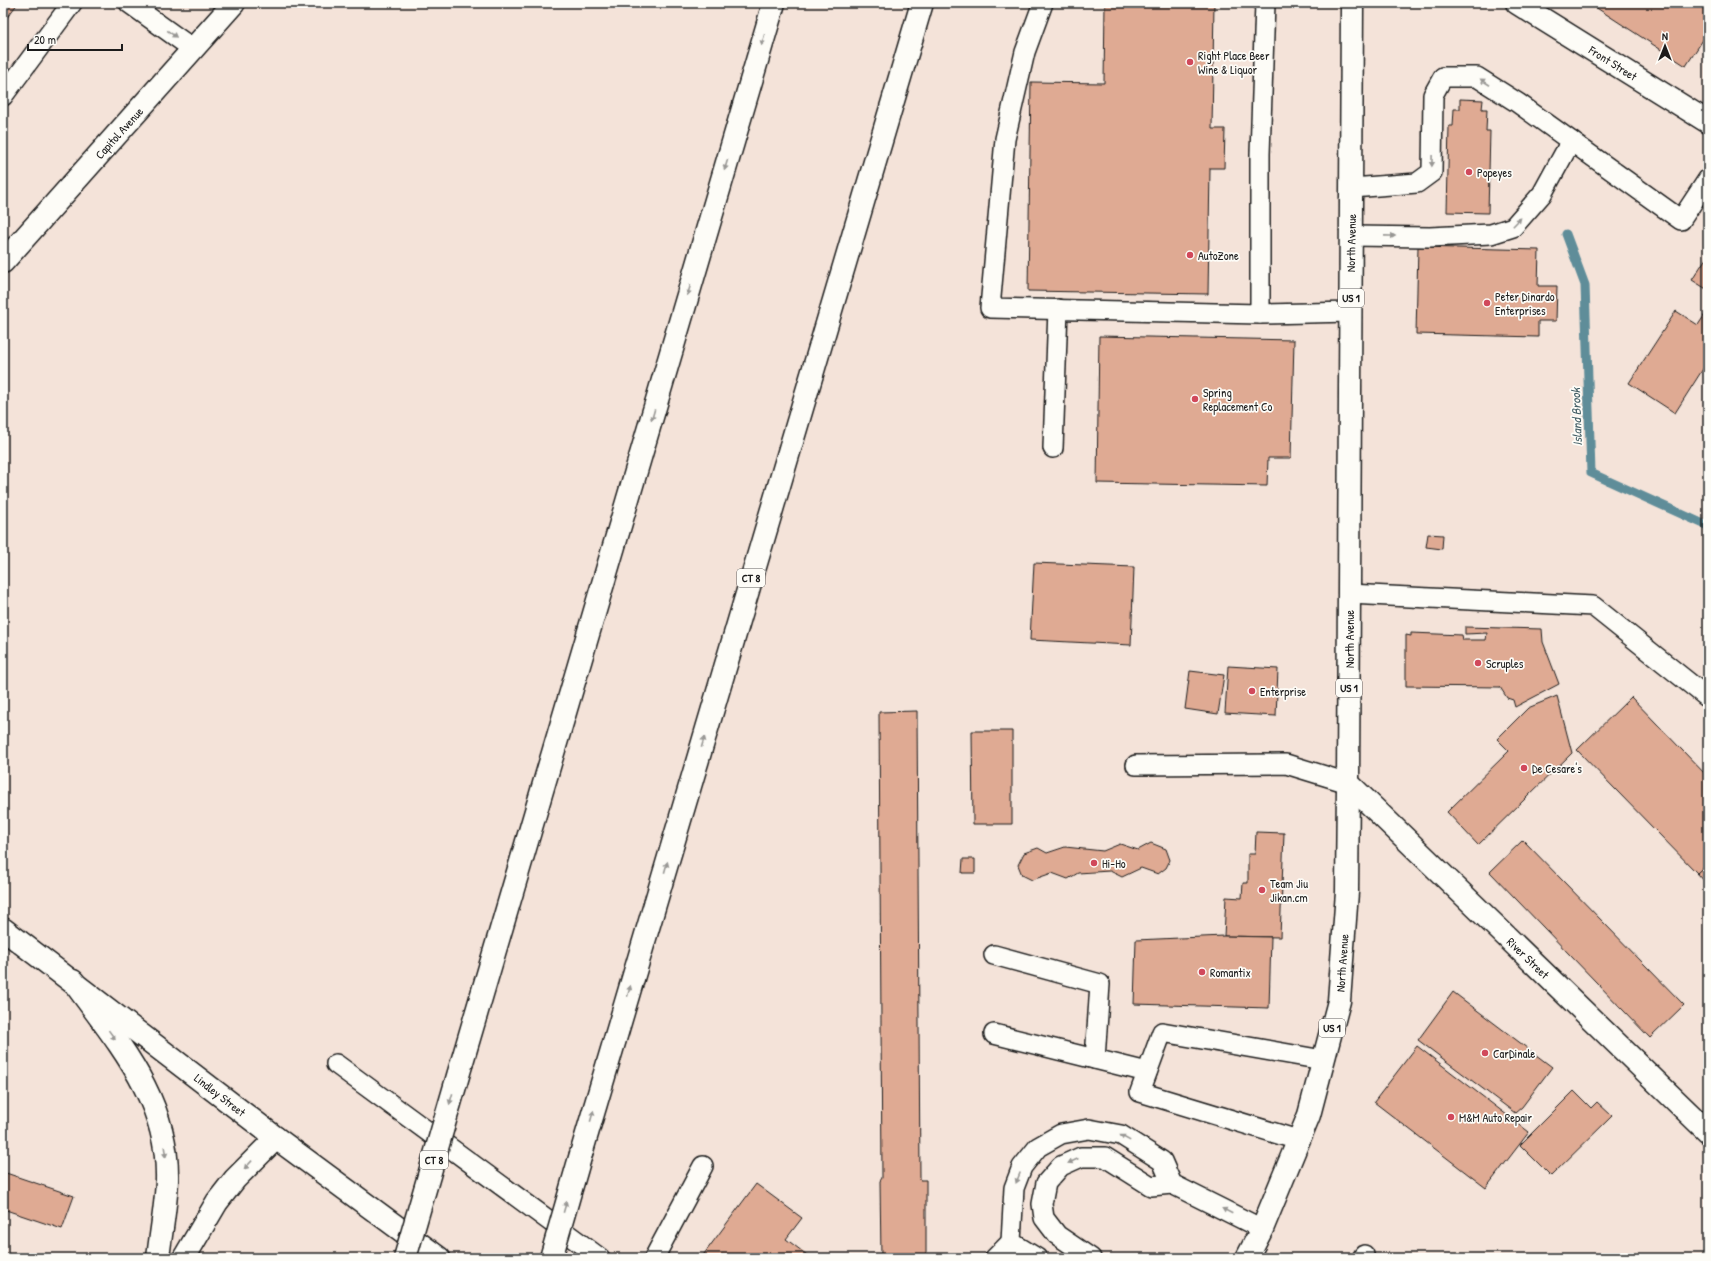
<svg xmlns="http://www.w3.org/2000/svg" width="1711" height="1261" font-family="'Patrick Hand',sans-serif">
	<rect width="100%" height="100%" fill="#f4e3d9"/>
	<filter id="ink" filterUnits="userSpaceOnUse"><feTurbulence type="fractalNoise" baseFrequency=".025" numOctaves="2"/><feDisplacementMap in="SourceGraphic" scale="8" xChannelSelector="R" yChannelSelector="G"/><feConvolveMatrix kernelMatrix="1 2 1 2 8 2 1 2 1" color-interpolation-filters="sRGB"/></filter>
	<g filter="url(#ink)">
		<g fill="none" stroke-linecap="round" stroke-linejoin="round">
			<polyline stroke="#5f8d99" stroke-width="9" points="1566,234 1585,285 1591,473 1708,526"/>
		</g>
		<g fill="#dfaa93" stroke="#1c1c1c">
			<polygon points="3,3 18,3 3,23"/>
			<polygon points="1105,3 1214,3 1212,129 1225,129 1224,168 1210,168 1208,294 1028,291 1031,82 1104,83"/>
			<polygon points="1589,3 1708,3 1708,32 1686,66"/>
			<polygon points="1460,99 1483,100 1482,109 1487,109 1486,131 1490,131 1488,213 1447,212 1449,126 1453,126 1454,109 1460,109"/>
			<polygon points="1418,247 1539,250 1538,286 1557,286 1556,321 1538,321 1538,337 1416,334"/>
			<polygon points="1708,255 1708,290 1692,280"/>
			<polygon points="1708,310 1708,361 1675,413 1629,383 1676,311 1698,325"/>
			<polygon points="1099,336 1294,340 1291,458 1268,458 1267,486 1097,483"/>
			<polygon points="1428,534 1443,535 1442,549 1426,547"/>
			<polygon points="1034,563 1134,567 1131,645 1030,640"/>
			<polygon points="1465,627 1542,629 1543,642 1559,684 1515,707 1513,700 1507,698 1500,687 1406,686 1406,635 1411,636 1411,633 1462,635 1463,640 1486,640 1487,633 1465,634"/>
			<polygon points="1228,666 1278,669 1276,716 1225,713"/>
			<polygon points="1190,671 1224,675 1218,714 1185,709"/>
			<polygon points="1557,696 1572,753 1478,845 1447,812 1509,751 1497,739 1528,708"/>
			<polygon points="1631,697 1708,777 1708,863 1697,873 1577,750"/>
			<polygon points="917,711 920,1180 926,1180 926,1258 881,1258 880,1181 882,1178 879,712"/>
			<polygon points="972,731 1012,731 1012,824 973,824"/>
			<polygon points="1256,832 1284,833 1280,937 1224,936 1226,897 1242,898 1243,883 1248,883 1248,854 1255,854"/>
			<polygon points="1523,840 1684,1005 1650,1038 1490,872"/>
			<polygon points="1151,843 1166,849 1170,860 1166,868 1158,874 1141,868 1122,877 1110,871 1078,873 1068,879 1052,873 1032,880 1022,875 1018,865 1024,853 1038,848 1047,853 1065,847 1103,851 1120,844 1138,850"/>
			<polygon points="963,859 975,859 975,873 962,873"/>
			<polygon points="1708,863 1708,885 1697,873"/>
			<polygon points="1224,936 1271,937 1269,1008 1134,1004 1136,940"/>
			<polygon points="1453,992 1552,1067 1522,1107 1515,1113 1418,1040"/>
			<polygon points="1417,1046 1529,1132 1486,1188 1374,1102"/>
			<polygon points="1574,1091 1591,1108 1597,1102 1612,1116 1551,1176 1520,1145"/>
			<polygon points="6,1173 74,1196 62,1229 3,1209 3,1182"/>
			<polygon points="756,1184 802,1218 786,1239 811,1258 701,1258"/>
		</g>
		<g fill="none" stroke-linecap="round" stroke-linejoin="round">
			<g stroke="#1c1c1c" stroke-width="22">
				<g id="lane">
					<polyline points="129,3 193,49"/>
					<polyline points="1043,3 1025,52 1005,139 990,308 1260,314 1260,154 1265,3"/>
					<polyline points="3,96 72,3"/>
					<polyline points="1352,188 1417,183 1432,172 1433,95 1443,77 1477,77 1518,103 1681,220 1708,179"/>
					<polyline points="1351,236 1430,237 1491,234 1513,227 1542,194 1571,141"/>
					<polyline points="1260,314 1351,312"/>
					<polyline points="1053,448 1058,309"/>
					<polyline points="1349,594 1593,606 1708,698"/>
					<polyline points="1136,765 1286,764 1348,783"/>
					<polyline points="994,955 1100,984 1095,1059"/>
					<polyline points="994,1034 1147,1072"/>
					<polyline points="336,1064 600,1258"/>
					<polyline points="1298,1140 1140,1092 1162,1032 1323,1060"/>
					<polyline points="654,1258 703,1166"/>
					<polyline points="995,1258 1011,1242"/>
					<polyline points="1037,1258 1011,1242 1014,1188 1022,1167 1038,1147 1061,1134 1089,1129 1121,1135 1162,1161 1172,1184 1262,1229"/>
					<polyline points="1091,1258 1057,1235 1044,1218 1042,1204 1046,1183 1061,1166 1081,1157 1105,1157 1151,1186 1172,1184"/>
					<polyline points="1362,1258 1364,1255"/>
				</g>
			</g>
			<g stroke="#1c1c1c" stroke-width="25">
				<g id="street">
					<polyline points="1517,3 1708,122"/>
					<polyline points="1348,783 1708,1132"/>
				</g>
			</g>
			<g stroke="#1c1c1c" stroke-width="25">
				<g id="secondary">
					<polyline points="3,262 234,3"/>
					<polyline points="3,929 276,1138 439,1258"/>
				</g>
			</g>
			<g stroke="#1c1c1c" stroke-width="25">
				<polyline id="primary" points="1247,1258 1262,1229 1309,1115 1339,1001 1347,892 1348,783 1352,3"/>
			</g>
			<g stroke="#1c1c1c" stroke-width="25">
				<g id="highway">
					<path d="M73,981c44,61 96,118 94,199 -1,26 -6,52 -9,78"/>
					<polyline points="462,1062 774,3"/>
					<polyline points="581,1154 922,3"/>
					<polyline points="184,1258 217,1202 235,1179 276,1138"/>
				</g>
			</g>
			<use href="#lane" stroke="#fdfcf7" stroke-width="19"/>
			<use href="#street" stroke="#fdfcf7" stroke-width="22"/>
			<use href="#secondary" stroke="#fdfcf7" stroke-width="22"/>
			<use href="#primary" stroke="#fdfcf7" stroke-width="22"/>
			<use href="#highway" stroke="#fdfcf7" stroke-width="22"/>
			<g stroke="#1c1c1c" stroke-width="25" stroke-linecap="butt">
				<g id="highway-bridge">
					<polyline points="405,1258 462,1062"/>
					<polyline points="551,1258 581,1154"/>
				</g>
			</g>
			<use href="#highway-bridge" stroke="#fdfcf7" stroke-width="22"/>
		</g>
		<defs><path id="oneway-solid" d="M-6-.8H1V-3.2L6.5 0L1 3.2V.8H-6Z"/></defs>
		<g fill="#989794">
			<use href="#oneway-solid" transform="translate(172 34) rotate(36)"/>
			<use href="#oneway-solid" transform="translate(763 40) rotate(106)"/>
			<use href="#oneway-solid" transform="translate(1485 82) rotate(-147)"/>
			<use href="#oneway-solid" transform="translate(1432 161) rotate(91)"/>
			<use href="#oneway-solid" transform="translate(726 165) rotate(106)"/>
			<use href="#oneway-solid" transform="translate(1517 222) rotate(-46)"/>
			<use href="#oneway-solid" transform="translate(1390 236) rotate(1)"/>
			<use href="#oneway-solid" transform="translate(689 290) rotate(106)"/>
			<use href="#oneway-solid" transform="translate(653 415) rotate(106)"/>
			<use href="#oneway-solid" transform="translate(703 742) rotate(-74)"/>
			<use href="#oneway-solid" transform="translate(666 867) rotate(-74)"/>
			<use href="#oneway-solid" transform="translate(629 991) rotate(-74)"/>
			<use href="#oneway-solid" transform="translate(112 1035) rotate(54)"/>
			<use href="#oneway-solid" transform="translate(451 1099) rotate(106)"/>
			<use href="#oneway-solid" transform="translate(592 1116) rotate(-74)"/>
			<use href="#oneway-solid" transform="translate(1125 1138) rotate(-151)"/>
			<use href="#oneway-solid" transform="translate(165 1152) rotate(82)"/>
			<use href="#oneway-solid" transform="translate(1073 1161) rotate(156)"/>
			<use href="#oneway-solid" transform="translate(248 1165) rotate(133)"/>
			<use href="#oneway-solid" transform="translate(1018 1178) rotate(112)"/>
			<use href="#oneway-solid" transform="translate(565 1207) rotate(-74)"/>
			<use href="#oneway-solid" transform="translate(1227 1211) rotate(-153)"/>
		</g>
	</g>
	<g fill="#d1495b" stroke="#fdfcf7" stroke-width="1.5">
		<circle cx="1190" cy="62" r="4"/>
		<circle cx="1469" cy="172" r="4"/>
		<circle cx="1190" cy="255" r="4"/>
		<circle cx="1487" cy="303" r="4"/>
		<circle cx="1195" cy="399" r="4"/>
		<circle cx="1478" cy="663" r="4"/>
		<circle cx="1252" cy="691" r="4"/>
		<circle cx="1524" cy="768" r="4"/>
		<circle cx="1094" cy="863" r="4"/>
		<circle cx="1262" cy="890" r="4"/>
		<circle cx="1202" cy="972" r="4"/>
		<circle cx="1485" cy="1053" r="4"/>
		<circle cx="1451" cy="1117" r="4"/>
	</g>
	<g text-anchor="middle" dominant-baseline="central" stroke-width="3.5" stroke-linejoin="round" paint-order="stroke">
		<g fill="#fdfcf7" stroke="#605f5e" stroke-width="1">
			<rect x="1338" y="289" width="26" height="18" rx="3"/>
			<rect x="737" y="569" width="28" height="18" rx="3"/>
			<rect x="1336" y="679" width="26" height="18" rx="3"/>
			<rect x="1319" y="1019" width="26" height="18" rx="3"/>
			<rect x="420" y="1151" width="28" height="18" rx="3"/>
		</g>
		<g font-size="11" font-weight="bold" fill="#1c1c1c">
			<text x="1351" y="298">US 1</text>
			<text x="751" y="578">CT 8</text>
			<text x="1349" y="688">US 1</text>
			<text x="1332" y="1028">US 1</text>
			<text x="434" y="1160">CT 8</text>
		</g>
		<g font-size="12" fill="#1c1c1c" stroke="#fdfcf7" text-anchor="start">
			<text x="1198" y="55">Right Place Beer<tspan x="1198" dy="14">Wine &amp; Liquor</tspan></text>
			<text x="1477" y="172">Popeyes</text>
			<text x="1198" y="255">AutoZone</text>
			<text x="1495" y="296">Peter Dinardo<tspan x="1495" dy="14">Enterprises</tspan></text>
			<text x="1203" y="392">Spring<tspan x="1203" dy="14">Replacement Co</tspan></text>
			<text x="1486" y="663">Scruples</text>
			<text x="1260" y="691">Enterprise</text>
			<text x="1532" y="768">De Cesare's</text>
			<text x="1102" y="863">Hi-Ho</text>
			<text x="1270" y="883">Team Jiu<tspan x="1270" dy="14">Jikan.cm</tspan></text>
			<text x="1210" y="972">Romantix</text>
			<text x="1493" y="1053">CarDinale</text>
			<text x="1459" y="1117">M&amp;M Auto Repair</text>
		</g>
		<g font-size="12" fill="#1c1c1c" stroke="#fdfcf7">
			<text transform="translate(1613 63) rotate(32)">Front Street</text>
			<text transform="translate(119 133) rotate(-48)">Capitol Avenue</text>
			<text transform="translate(1351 243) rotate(-89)">North Avenue</text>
			<text transform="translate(1349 639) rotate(-90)">North Avenue</text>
			<text transform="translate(1528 958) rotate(44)">River Street</text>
			<text transform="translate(1342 963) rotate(-86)">North Avenue</text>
			<text transform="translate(220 1095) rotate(38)">Lindley Street</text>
		</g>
		<g font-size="13" font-style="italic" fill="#435e65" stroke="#fdfcf7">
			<text transform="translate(1576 417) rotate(-92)">Island Brook</text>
		</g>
	</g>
	<rect width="1711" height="1261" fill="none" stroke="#fdfcf7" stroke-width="16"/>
	<rect x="8" y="8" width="1695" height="1245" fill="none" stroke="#1c1c1c" stroke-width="1.5" filter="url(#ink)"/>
	<g transform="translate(1665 46)" stroke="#fdfcf7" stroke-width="3" paint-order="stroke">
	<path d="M0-3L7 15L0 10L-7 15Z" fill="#1c1c1c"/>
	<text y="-6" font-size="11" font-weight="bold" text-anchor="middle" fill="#1c1c1c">N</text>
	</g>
	<path d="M28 44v6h94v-6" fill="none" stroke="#1c1c1c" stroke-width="2"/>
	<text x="34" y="44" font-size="12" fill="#1c1c1c" stroke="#fdfcf7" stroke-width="3" paint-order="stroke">20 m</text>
</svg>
